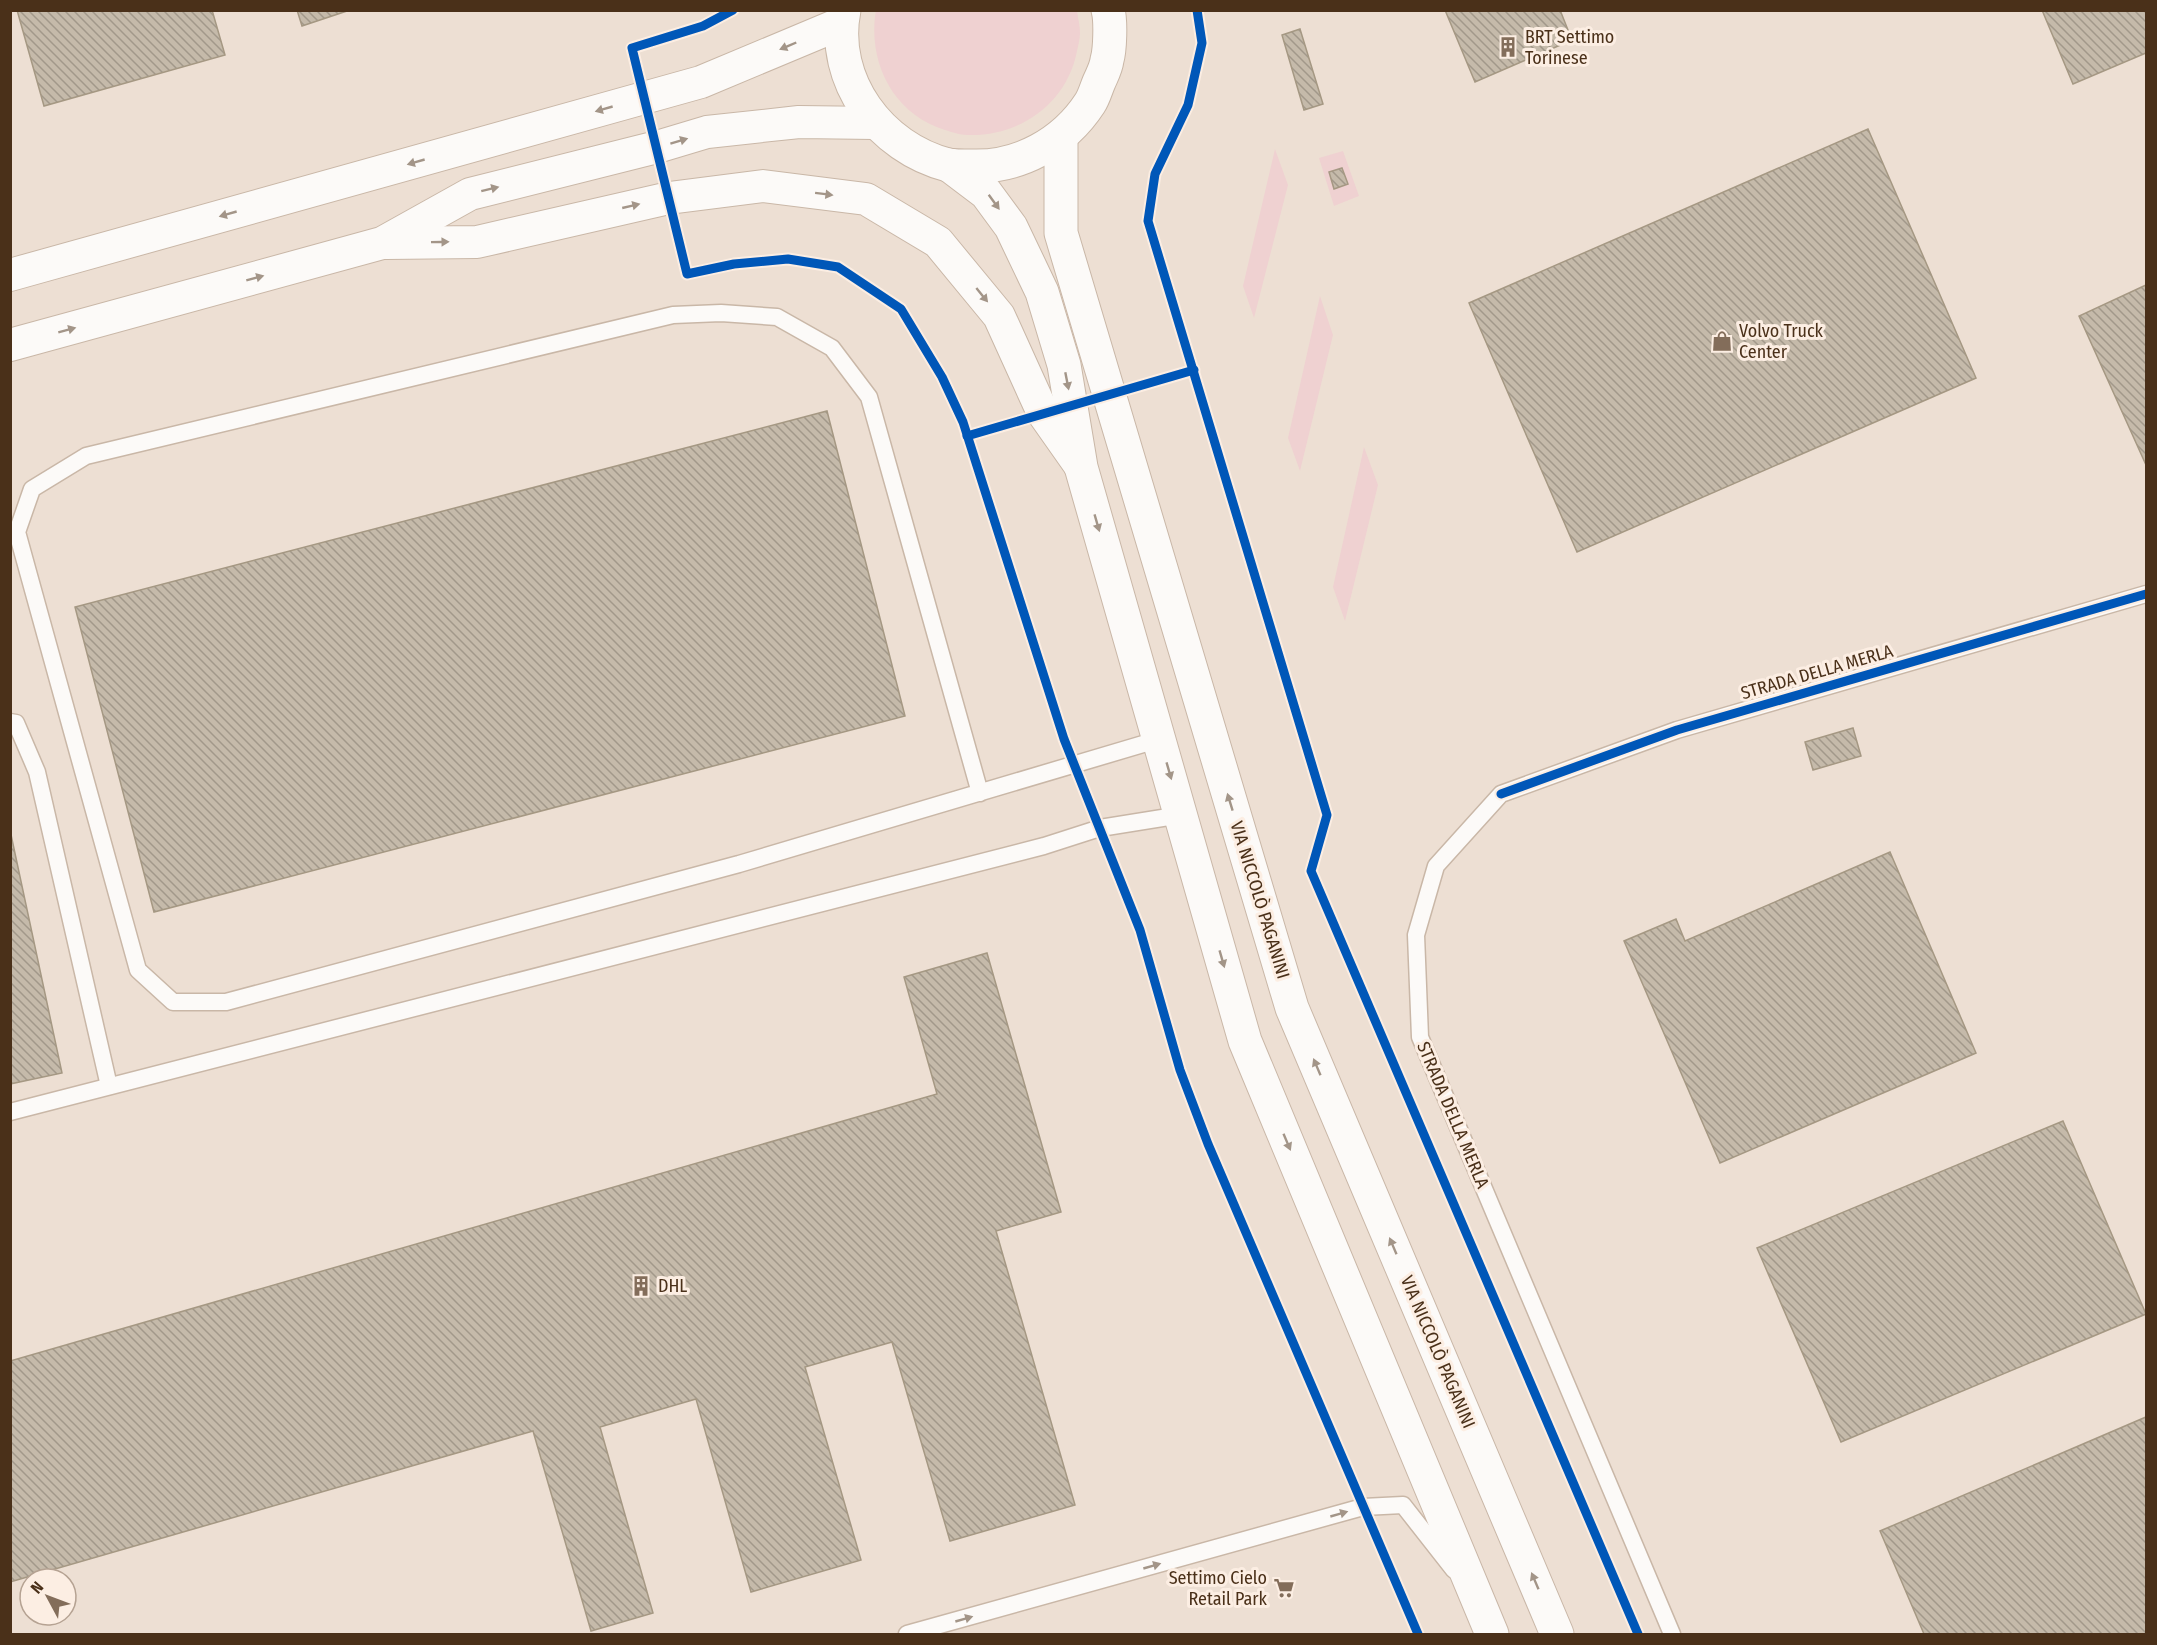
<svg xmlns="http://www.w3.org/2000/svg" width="2157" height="1645" font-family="'Fira Sans Condensed',sans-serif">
	<defs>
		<pattern id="building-back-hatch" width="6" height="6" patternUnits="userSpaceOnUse" patternTransform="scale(1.5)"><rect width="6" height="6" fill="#c5baaa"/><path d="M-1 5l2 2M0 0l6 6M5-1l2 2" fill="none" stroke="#a2988a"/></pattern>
	</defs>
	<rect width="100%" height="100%" fill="#eddfd3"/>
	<g fill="#efd1d1">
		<path d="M876,10l201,1c1,7 3,15 3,22 0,6 -2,13 -3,18 -10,53 -58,86 -110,84 -7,0 -15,-3 -22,-5 -52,-16 -78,-68 -69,-120z"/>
		<polygon points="1275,149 1288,185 1254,318 1243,286"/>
		<polygon points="1343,151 1359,196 1334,206 1319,158"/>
		<polygon points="1320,296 1333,335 1300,471 1288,438"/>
		<polygon points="1364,447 1378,485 1345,621 1333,587"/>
	</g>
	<g fill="url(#building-back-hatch)" stroke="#a59883" stroke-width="1.5">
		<polygon points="17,10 212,10 225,55 44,106"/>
		<polygon points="297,10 350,10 302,26"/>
		<polygon points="1445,10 1560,10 1572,40 1475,82"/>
		<polygon points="2042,10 2146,10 2146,53 2073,84"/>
		<polygon points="1300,29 1323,104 1304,110 1282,35"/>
		<polygon points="1868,129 1976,378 1577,552 1469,303"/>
		<polygon points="1342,168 1348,184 1334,189 1329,172"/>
		<polygon points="2146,285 2146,465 2079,316"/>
		<polygon points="827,411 905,716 154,912 75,607"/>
		<polygon points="1853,728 1861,756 1813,770 1805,742"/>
		<polygon points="10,830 62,1073 10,1084"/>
		<polygon points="1890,852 1976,1053 1720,1163 1624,941 1676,919 1685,941"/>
		<polygon points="987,953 1061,1212 996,1231 1075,1505 950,1541 892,1342 805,1367 861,1560 751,1592 696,1399 600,1427 653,1613 591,1631 533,1431 10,1582 10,1361 937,1094 904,977"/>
		<polygon points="2063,1121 2146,1314 1841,1442 1757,1248"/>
		<polygon points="2146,1417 2146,1634 1924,1634 1880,1531"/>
	</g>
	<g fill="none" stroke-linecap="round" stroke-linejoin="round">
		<g stroke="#c9b7a7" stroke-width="19">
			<g id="service">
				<polyline points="10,722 16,723 37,772 109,1086"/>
				<polyline points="980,793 869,397 832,348 777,317 721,313 673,315 86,456 32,489 17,532 138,970 173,1002 226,1002 739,864 1160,739"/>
				<polyline points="10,1112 1044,846 1100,828 1181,815"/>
				<polyline points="907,1634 1363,1507 1403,1505 1454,1570"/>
				<polyline points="1672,1634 1420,1037 1416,935 1436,866 1501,794 1677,730 2146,594"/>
			</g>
		</g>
		<g stroke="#c9b7a7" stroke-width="34">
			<g id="minor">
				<polyline points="386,243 477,242 669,198 763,186 866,199 938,242 999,316 1043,413 1081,467"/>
				<polyline points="10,275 701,82 842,23"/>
				<polyline points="10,345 382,243 470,194 657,147 707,132 799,122 875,123"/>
			</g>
		</g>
		<g stroke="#c9b7a7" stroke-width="35">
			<g id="tertiary">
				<path d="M844,10c-14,71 37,138 104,155 7,1 16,1 23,1 48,2 93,-23 119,-63 4,-6 6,-14 9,-21 3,-7 7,-14 8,-22 3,-10 4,-39 1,-50"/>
				<polyline points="1061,136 1061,233 1292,1008 1557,1634"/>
				<polyline points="949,165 986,193 1011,227 1042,292 1064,365 1081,467 1245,1041 1492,1634"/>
			</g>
		</g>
		<use href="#service" stroke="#fcfaf8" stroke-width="16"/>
		<use href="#minor" stroke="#fcfaf8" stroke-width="32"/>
		<use href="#tertiary" stroke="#fcfaf8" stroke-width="33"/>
		<g stroke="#fceee3" stroke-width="13">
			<g id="cycleway">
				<polyline points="733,10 703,26 632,48 687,274 734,264 788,259 838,267 901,309 942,377 963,422 1064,739 1140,930 1180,1070 1208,1144 1418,1634"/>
				<polyline points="1197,10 1202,43 1188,105 1155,174 1148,221 1327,815 1311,871 1638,1634"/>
				<polyline points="967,436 1194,370"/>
				<polyline points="1501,794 1677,730 2146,594"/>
			</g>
		</g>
		<use href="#cycleway" stroke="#0057b8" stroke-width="9"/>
	</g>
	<defs><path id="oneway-solid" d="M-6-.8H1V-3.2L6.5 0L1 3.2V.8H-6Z" transform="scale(1.5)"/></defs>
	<g fill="#a39588">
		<use href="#oneway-solid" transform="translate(788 46) rotate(157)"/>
		<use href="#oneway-solid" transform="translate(604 109) rotate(164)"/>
		<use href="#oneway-solid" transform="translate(679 141) rotate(-17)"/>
		<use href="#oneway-solid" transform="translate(416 162) rotate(164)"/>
		<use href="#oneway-solid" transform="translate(490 189) rotate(-14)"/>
		<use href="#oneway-solid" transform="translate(824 194) rotate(7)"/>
		<use href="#oneway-solid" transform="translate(994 202) rotate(54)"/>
		<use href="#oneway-solid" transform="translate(631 206) rotate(-13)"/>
		<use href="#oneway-solid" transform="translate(228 214) rotate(164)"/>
		<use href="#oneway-solid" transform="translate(440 242) rotate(-1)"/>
		<use href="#oneway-solid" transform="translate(255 278) rotate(-15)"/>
		<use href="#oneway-solid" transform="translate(982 295) rotate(51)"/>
		<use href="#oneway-solid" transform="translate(67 330) rotate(-15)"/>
		<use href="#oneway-solid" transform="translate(1067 381) rotate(79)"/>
		<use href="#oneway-solid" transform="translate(1097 523) rotate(74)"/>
		<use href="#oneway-solid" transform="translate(1169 771) rotate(74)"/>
		<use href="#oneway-solid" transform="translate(1230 802) rotate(-107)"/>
		<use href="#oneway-solid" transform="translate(1222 959) rotate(74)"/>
		<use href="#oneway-solid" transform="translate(1317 1067) rotate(-113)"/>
		<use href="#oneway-solid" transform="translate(1287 1142) rotate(67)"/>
		<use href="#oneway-solid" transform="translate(1393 1246) rotate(-113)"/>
		<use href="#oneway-solid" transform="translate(1339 1514) rotate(-16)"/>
		<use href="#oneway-solid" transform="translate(1152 1566) rotate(-16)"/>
		<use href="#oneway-solid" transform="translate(1535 1581) rotate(-113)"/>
		<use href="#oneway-solid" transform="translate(964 1619) rotate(-16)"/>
	</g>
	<defs>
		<g id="building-bare" transform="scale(1.62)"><path d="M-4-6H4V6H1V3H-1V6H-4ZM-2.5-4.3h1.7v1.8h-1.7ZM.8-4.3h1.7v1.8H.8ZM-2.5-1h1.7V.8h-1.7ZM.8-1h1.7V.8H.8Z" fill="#836d5a" stroke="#fceee3" stroke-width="2.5" paint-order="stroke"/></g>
		<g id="shop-bare" transform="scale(1.62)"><path d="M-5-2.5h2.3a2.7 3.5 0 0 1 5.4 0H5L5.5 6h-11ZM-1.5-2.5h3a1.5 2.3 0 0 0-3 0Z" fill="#836d5a" stroke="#fceee3" stroke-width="2.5" paint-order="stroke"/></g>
		<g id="supermarket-bare" transform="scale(1.62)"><path d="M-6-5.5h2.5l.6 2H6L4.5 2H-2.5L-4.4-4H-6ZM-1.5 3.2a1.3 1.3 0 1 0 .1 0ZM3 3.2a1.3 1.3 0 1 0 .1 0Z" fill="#836d5a" stroke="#fceee3" stroke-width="2.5" paint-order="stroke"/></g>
	</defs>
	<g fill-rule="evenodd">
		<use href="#building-bare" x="1508" y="47"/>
		<use href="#shop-bare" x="1722" y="341"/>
		<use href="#building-bare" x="641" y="1286"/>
		<use href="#supermarket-bare" x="1284" y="1588"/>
	</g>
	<g text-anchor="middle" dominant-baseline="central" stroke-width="6" stroke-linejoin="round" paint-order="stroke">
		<g font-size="18" fill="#4a3019" stroke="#fceee3" text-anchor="start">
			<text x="1525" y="37">BRT Settimo<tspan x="1525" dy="21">Torinese</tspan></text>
			<text x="1739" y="331">Volvo Truck<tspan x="1739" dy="21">Center</tspan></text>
			<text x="658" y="1286">DHL</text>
			<text x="1267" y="1578" text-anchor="end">Settimo Cielo<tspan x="1267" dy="21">Retail Park</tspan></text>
		</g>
		<g font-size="18" fill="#4a3019" stroke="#fceee3">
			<text transform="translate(1817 672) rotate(-16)">STRADA DELLA MERLA</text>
			<text transform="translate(1260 900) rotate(73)">VIA NICCOLÒ PAGANINI</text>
			<text transform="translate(1453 1115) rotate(67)">STRADA DELLA MERLA</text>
			<text transform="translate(1438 1352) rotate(67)">VIA NICCOLÒ PAGANINI</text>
		</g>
	</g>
	<rect width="2157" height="1645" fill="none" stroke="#4a3019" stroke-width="24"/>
	<g transform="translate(48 1597) rotate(311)"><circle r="28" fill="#fceee3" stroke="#b5a292" stroke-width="1.5"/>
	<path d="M0-4.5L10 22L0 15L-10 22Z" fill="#836d5a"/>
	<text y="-9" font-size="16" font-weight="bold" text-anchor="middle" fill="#4a3019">N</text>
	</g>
</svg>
